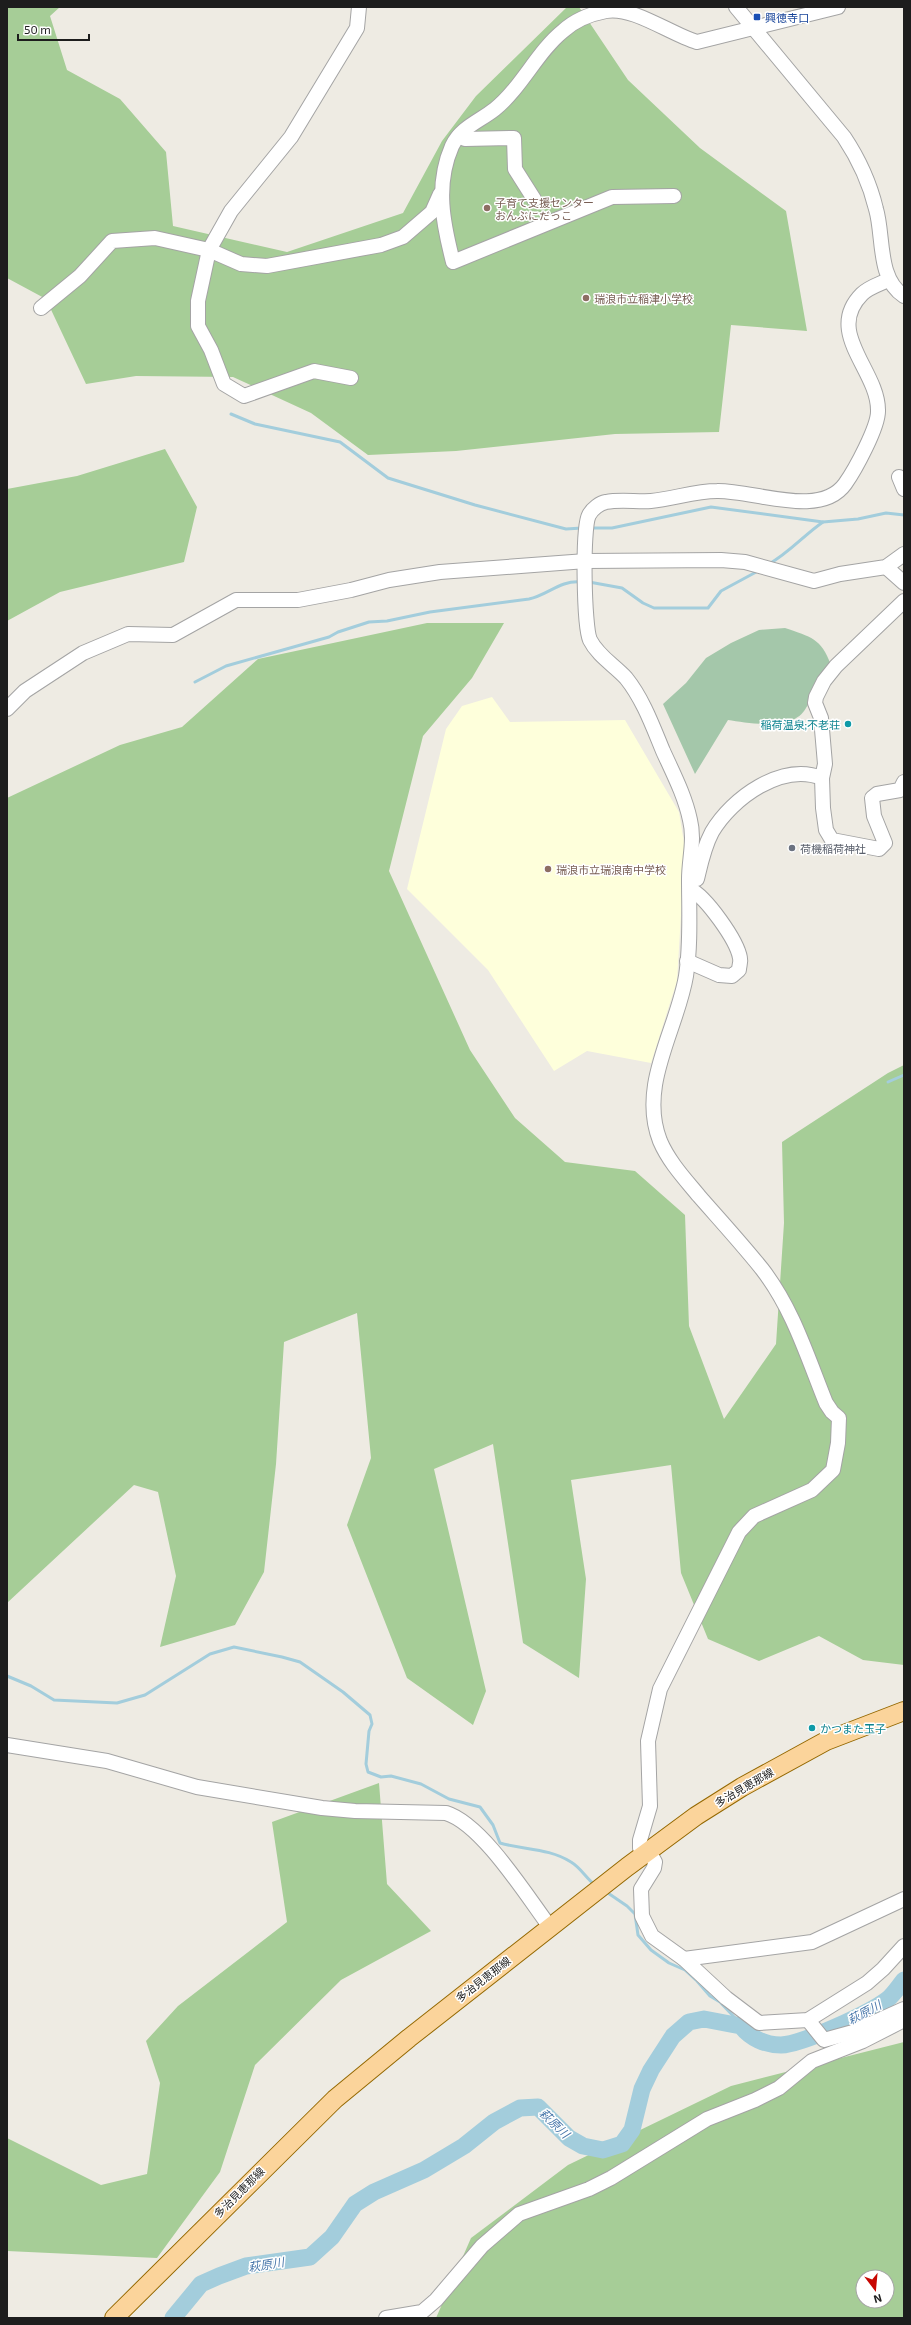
<svg xmlns="http://www.w3.org/2000/svg" width="911" height="2325" font-family="'Exo 2','Noto Sans JP',sans-serif">
	<rect width="100%" height="100%" fill="#eeebe3"/>
	<polygon fill="#feffdb" points="492,697 510,722 625,720 679,812 685,849 677,981 651,1063 587,1051 554,1071 488,970 407,889 446,729 462,706"/>
	<g fill="#a6cd97" fill-rule="evenodd">
		<polygon points="7,7 60,7 50,16 67,70 120,99 166,152 173,226 287,252 403,213 442,141 476,96 567,7 579,7 628,80 700,148 786,211 807,331 731,325 719,432 615,434 456,451 368,455 311,413 233,377 136,376 86,384 46,299 7,278"/>
		<polygon points="165,449 197,507 184,562 60,592 7,621 7,489 77,476"/>
		<polygon points="427,623 504,623 472,678 423,736 389,871 470,1050 515,1118 565,1162 635,1171 685,1215 689,1326 724,1419 776,1344 784,1223 782,1142 888,1073 904,1065 904,1665 863,1660 819,1636 759,1661 708,1639 681,1573 671,1465 571,1480 586,1579 579,1678 523,1643 493,1444 434,1469 486,1691 473,1725 407,1678 347,1525 371,1458 357,1313 284,1342 276,1464 264,1572 235,1625 160,1647 176,1576 158,1492 134,1485 7,1603 7,798 120,745 182,727 258,659"/>
		<polygon points="379,1783 387,1884 431,1931 341,1980 255,2065 220,2172 157,2258 7,2251 7,2138 101,2185 147,2174 160,2083 146,2041 178,2006 287,1922 272,1822"/>
		<path d="M904,2042v276h-468l35,-80 97,-73 163,-79zM863,2277h24v24h-24z"/>
	</g>
	<path fill="#a4c7aa" d="M785,628c26,9 36,10 46,37 -11,14 -16,29 -25,43 -13,24 -56,15 -78,12l-33,54 -32,-70 23,-21 20,-25 25,-15 28,-13z"/>
	<g fill="none" stroke-linecap="round" stroke-linejoin="round">
		<g stroke="#a3cddc" stroke-width="3">
			<polyline points="231,414 255,424 340,442 388,478 475,505 566,529 582,528"/>
			<polyline points="589,528 612,528 711,507 823,522 858,519 886,513 904,515"/>
			<path d="M769,564c20,-11 35,-29 54,-42"/>
			<polyline points="589,582 622,588 643,603 654,608 708,608 721,591 758,571"/>
			<path d="M195,682l31,-16 103,-29 9,-5 31,-10 18,-1 43,-9 99,-13c19,-4 31,-19 52,-17"/>
			<polyline points="888,1082 904,1075"/>
			<path d="M7,1676l24,10 23,14 63,3 28,-8 65,-41 24,-7 48,10 18,5 43,30 27,23 2,9 -3,7 -3,33 2,8 13,5 10,-1 30,8 28,15 31,8 13,18 7,18c24,7 49,5 71,19 10,6 15,16 24,23"/>
			<polyline points="605,1891 627,1906 635,1914 638,1935 651,1950 669,1963 685,1970 697,1981 710,1996 720,2002 737,2020 741,2026"/>
		</g>
		<path stroke="#a3cddc" stroke-width="17" d="M173,2318l28,-34 18,-8 27,-10 64,-9 22,-20 23,-33 19,-12 50,-22 40,-24 30,-24 26,-14 18,-1 31,31 14,8 20,4 19,-6 10,-14 10,-41 9,-19 22,-34 16,-14 15,-3 37,7c9,12 24,19 40,19 22,-1 89,-32 107,-46 6,-5 11,-13 16,-19"/>
		<g stroke="#a4a4a4" stroke-width="16">
			<g id="minor">
				<path d="M736,7l108,130c14,21 26,47 32,72 8,27 1,70 28,87"/>
				<polyline points="459,136 465,139 514,138 515,169 534,199"/>
				<path d="M674,196l-62,1 -159,65c-10,-39 -18,-77 -1,-116 9,-19 28,-25 43,-37 27,-22 42,-57 68,-78 12,-11 27,-17 43,-20 27,-5 64,23 91,31l141,-35"/>
				<polyline points="41,308 80,276 112,241 155,238 209,250 241,264 267,266 381,245 403,237 432,212 440,194"/>
				<polyline points="351,378 314,371 244,396 224,384 211,350 198,326 198,301 209,250 231,211 291,137 357,28 359,7"/>
				<polyline points="899,477 904,489"/>
				<polyline points="886,567 904,583"/>
				<polyline points="904,601 836,666 824,681 816,697 815,703 821,718 825,764 822,778 823,808 826,830 832,840 879,849 885,843 874,816 872,798 877,794 900,790 904,782"/>
				<polyline points="7,709 25,691 83,653 128,634 173,635 236,600 298,600 351,590 389,580 440,572 586,561 721,560 745,562 814,581 840,574 886,567 904,554"/>
				<path d="M697,879c4,-17 7,-32 15,-47 20,-34 70,-70 110,-54"/>
				<path d="M687,961l32,14 13,1 7,-6c0,-4 2,-8 1,-12 -3,-18 -34,-61 -50,-69"/>
				<path d="M7,1745l100,16 90,26 125,21 33,3 91,2c36,11 80,82 104,114"/>
				<polyline points="649,1851 655,1862 654,1868 641,1889 642,1916 652,1936 684,1959 726,1998 759,2023 808,2020 867,1983 883,1969 904,1946"/>
				<path d="M643,1855l-3,-7v-8l10,-34 -2,-65 12,-52 79,-157 15,-16 58,-26 21,-20 5,-27 1,-25 -7,-6 -6,-9c-19,-47 -33,-94 -64,-134 -20,-25 -42,-49 -63,-73 -14,-17 -30,-34 -39,-55 -22,-56 17,-111 26,-165 5,-32 3,-65 3,-97 0,-20 6,-39 1,-59 -5,-24 -17,-47 -27,-69 -10,-24 -20,-52 -37,-73 -12,-13 -28,-22 -36,-38 -6,-13 -8,-112 -1,-125 3,-6 11,-12 17,-13 14,-3 31,0 45,-1 22,-2 44,-10 66,-10 36,-1 103,28 128,-7 10,-14 34,-58 33,-74 0,-40 -54,-78 -16,-116 7,-7 18,-10 26,-14"/>
				<polyline points="684,1959 812,1942 904,1899"/>
				<polyline points="808,2020 824,2040 853,2032 904,2009"/>
				<polyline points="386,2318 422,2312 436,2300 482,2246 519,2214 589,2189 611,2178 707,2119 755,2100 779,2088 812,2061 863,2041 904,2020"/>
			</g>
		</g>
		<g stroke="#946801" stroke-width="20">
			<polyline id="major" points="114,2318 335,2099 409,2038 627,1867 696,1816 742,1787 826,1741 904,1711"/>
		</g>
		<use href="#minor" stroke="#fff" stroke-width="14"/>
		<use href="#major" stroke="#fbd49b" stroke-width="18"/>
	</g>
	<rect fill="#1a4fb4" stroke="#fff" stroke-width="1.5" x="753" y="13" width="8" height="8" rx="2"/>
	<g fill="#8d6e63" stroke="#fff" stroke-width="1.5">
		<circle cx="487" cy="208" r="4"/>
		<circle cx="586" cy="298" r="4"/>
		<circle cx="548" cy="869" r="4"/>
	</g>
	<g fill="#0f9aa8" stroke="#fff" stroke-width="1.5">
		<circle cx="848" cy="724" r="4"/>
		<circle cx="812" cy="1728" r="4"/>
	</g>
	<circle fill="#6b7280" stroke="#fff" stroke-width="1.5" cx="792" cy="848" r="4"/>
	<g text-anchor="middle" dominant-baseline="central" stroke-width="3" stroke-linejoin="round" paint-order="stroke">
		<g font-size="11" fill="#164399" stroke="#fff" text-anchor="start">
			<text x="765" y="17">興徳寺口</text>
		</g>
		<g font-size="11" fill="#785e54" stroke="#fff" text-anchor="start">
			<text x="495" y="202">子育て支援センター<tspan x="495" dy="13">おんぶにだっこ</tspan></text>
			<text x="594" y="298">瑞浪市立稲津小学校</text>
			<text x="556" y="869">瑞浪市立瑞浪南中学校</text>
		</g>
		<g font-size="11" fill="#0d838f" stroke="#fff" text-anchor="end">
			<text x="840" y="724">稲荷温泉;不老荘</text>
			<text x="820" y="1728" text-anchor="start">かつまた玉子</text>
		</g>
		<g font-size="11" fill="#5b616d" stroke="#fff" text-anchor="start">
			<text x="800" y="848">荷機稲荷神社</text>
		</g>
		<g font-size="11" fill="#1d1d1d" stroke="#fff">
			<text transform="translate(744 1787) rotate(-30)">多治見恵那線</text>
			<text transform="translate(483 1979) rotate(-38)">多治見恵那線</text>
			<text transform="translate(239 2192) rotate(-45)">多治見恵那線</text>
		</g>
		<g font-size="12" font-style="italic" fill="#4a78ab" stroke="#fff">
			<text transform="translate(864 2012) rotate(-28)">萩原川</text>
			<text transform="translate(555 2123) rotate(44)">萩原川</text>
			<text transform="translate(266 2264) rotate(-9)">萩原川</text>
		</g>
	</g>
	<rect width="911" height="2325" fill="none" stroke="#1d1d1d" stroke-width="16"/>
	<g transform="translate(875 2289) rotate(164)"><circle r="19" fill="#ffffff" stroke="#a5a5a5"/>
	<path d="M0-3L7 15L0 10L-7 15Z" fill="#c80702"/>
	<text y="-6" font-size="11" font-weight="bold" text-anchor="middle" fill="#1d1d1d">N</text>
	</g>
	<path d="M18 34v6h71v-6" fill="none" stroke="#1d1d1d" stroke-width="2"/>
	<text x="24" y="34" font-size="12" fill="#1d1d1d" stroke="#ffffff" stroke-width="3" paint-order="stroke">50 m</text>
</svg>
